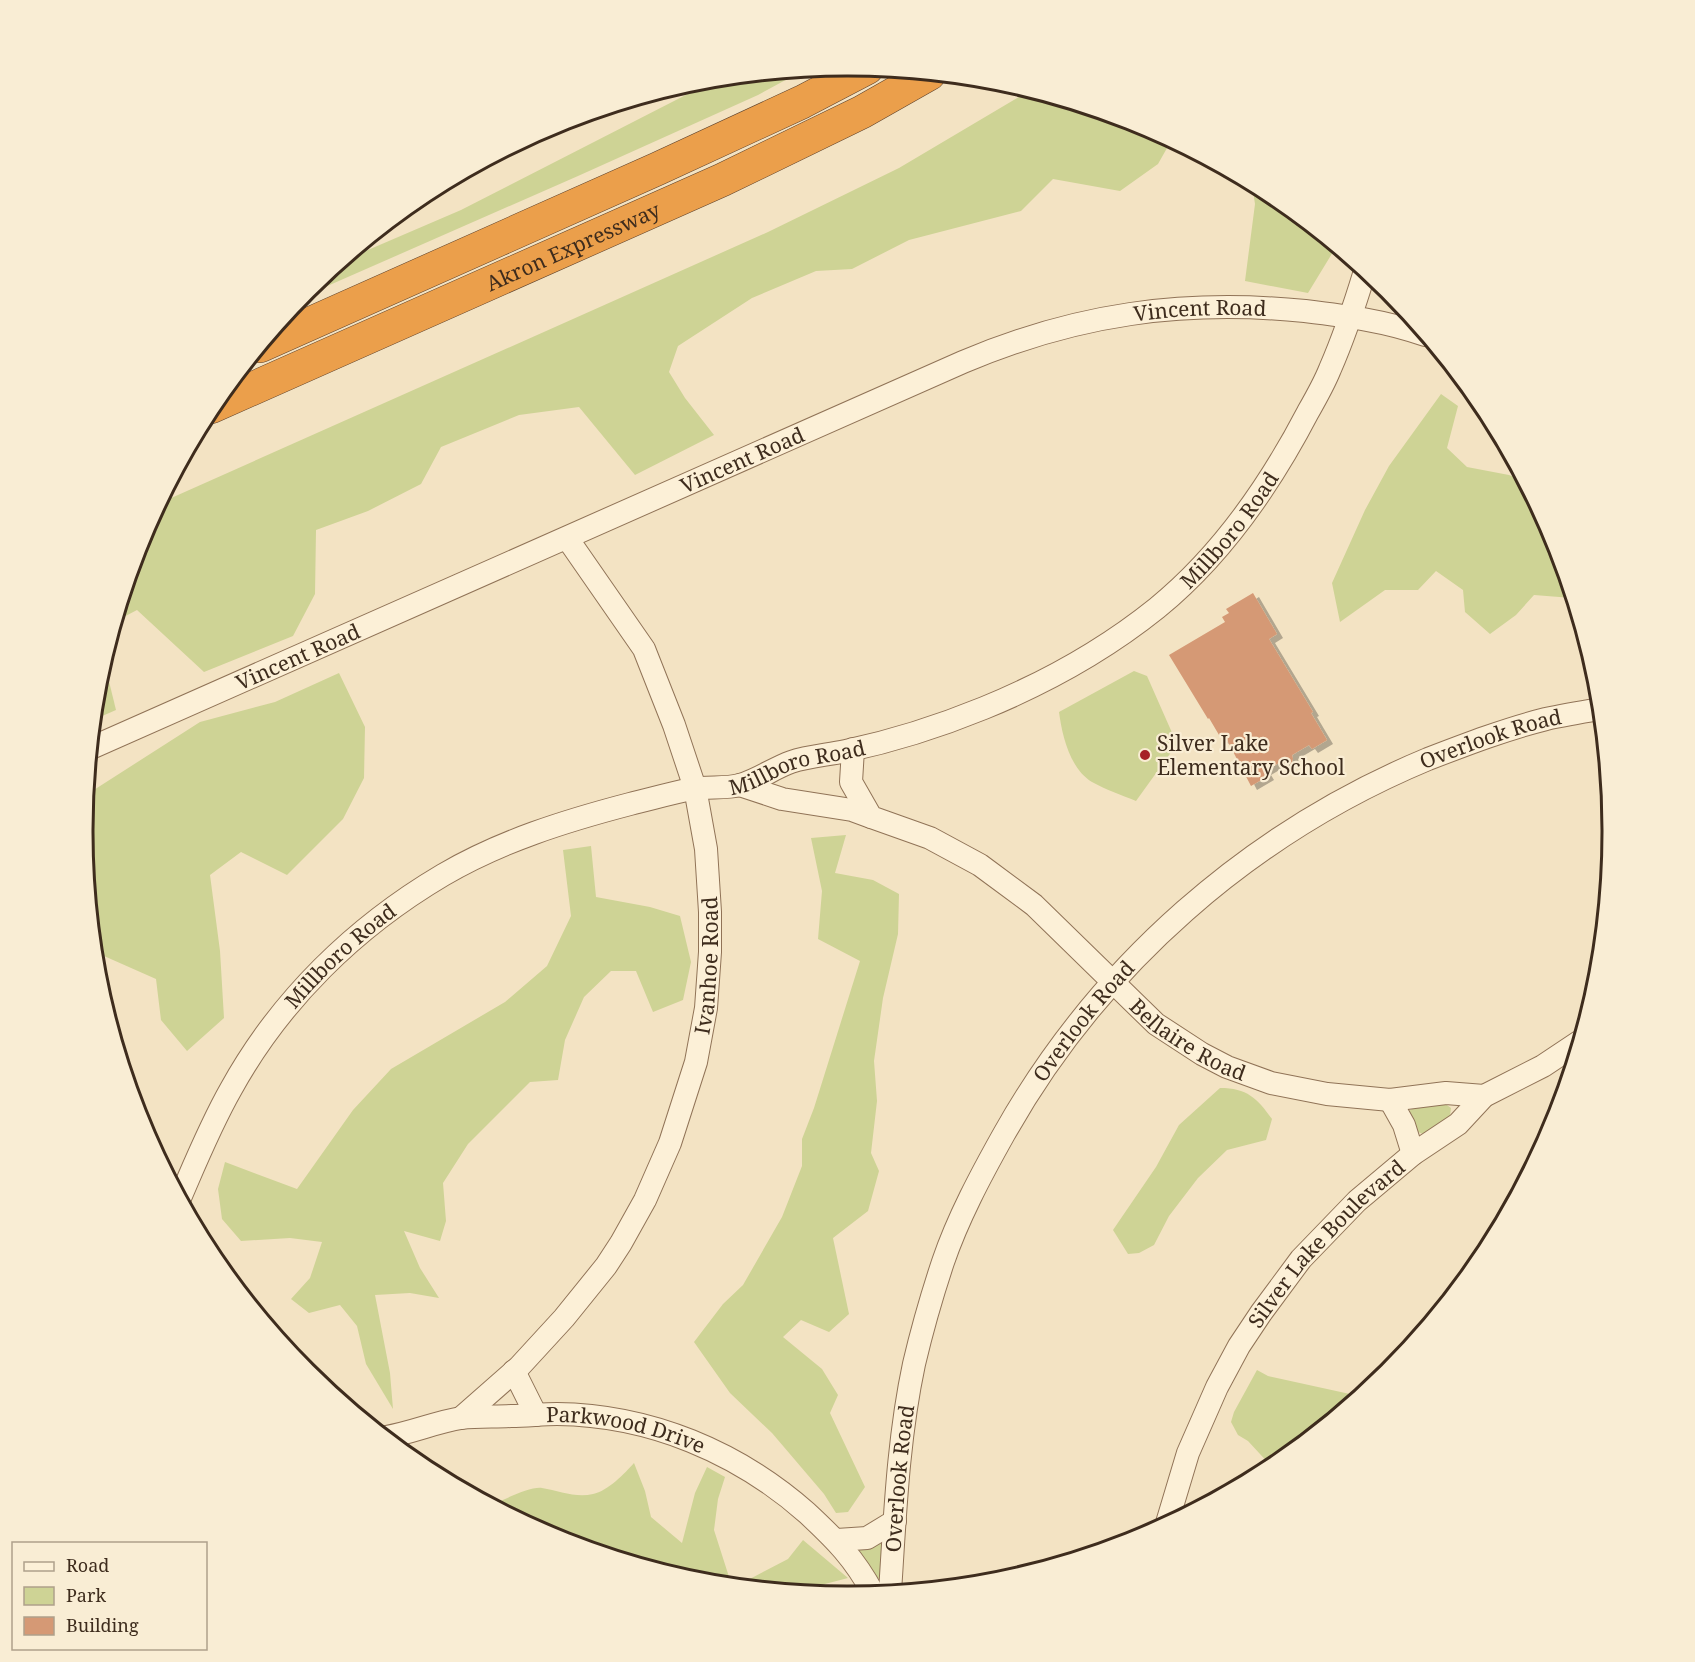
<svg xmlns="http://www.w3.org/2000/svg" width="1695" height="1662" font-family="'Noto Serif',serif">
	<defs>
		<filter id="shadow"><feDropShadow dx="6" dy="4" stdDeviation="0" flood-color="#0004"/></filter>
	</defs>
	<rect width="100%" height="100%" fill="#f3e3c3"/>
	<g fill="#ced395">
		<polygon points="804,70 758,95 578,176 300,298 307,290 340,262 461,210 717,79"/>
		<polygon points="1029,91 1141,124 1171,141 1158,164 1120,191 1053,179 1021,211 909,240 852,269 816,271 752,298 678,346 669,372 685,398 714,435 635,475 579,407 519,415 441,447 421,484 368,511 316,530 315,594 293,636 204,672 137,610 116,621 141,538 160,503 768,232 899,168"/>
		<polygon points="1252,184 1273,195 1336,247 1308,293 1245,281 1255,204"/>
		<polygon points="1441,394 1458,406 1447,448 1467,467 1509,475 1524,481 1554,539 1572,598 1534,595 1516,615 1490,634 1465,612 1463,590 1436,571 1418,590 1385,590 1340,622 1332,583 1365,510 1389,466"/>
		<polygon points="104,661 116,710 93,720 97,681"/>
		<path d="M1134,671l13,5 30,68 -41,57c-14,-6 -30,-11 -44,-19 -22,-13 -30,-47 -33,-70z"/>
		<polygon points="339,673 365,727 364,778 343,819 287,875 241,852 210,875 220,951 224,1018 187,1051 161,1020 156,979 104,956 95,957 83,831 86,795 200,722 275,702"/>
		<polygon points="846,835 835,873 873,880 899,894 898,934 883,998 874,1061 877,1101 871,1153 879,1171 868,1211 833,1238 849,1314 829,1332 801,1320 783,1337 822,1369 838,1395 830,1413 865,1487 848,1512 836,1513 824,1494 772,1433 730,1393 694,1342 723,1304 743,1285 782,1217 802,1166 802,1139 814,1108 860,961 818,939 822,891 811,838"/>
		<polygon points="591,846 596,897 650,907 680,916 691,962 683,1000 653,1012 636,971 611,971 584,997 565,1040 558,1080 530,1082 468,1144 443,1183 446,1221 440,1241 404,1231 420,1268 439,1298 410,1293 375,1295 390,1373 393,1409 366,1364 357,1326 340,1305 309,1313 291,1299 310,1278 322,1242 290,1238 241,1241 222,1219 218,1189 225,1162 297,1189 353,1110 391,1069 505,1002 547,966 571,916 563,850"/>
		<path d="M1220,1088c27,0 37,10 52,31l-6,21 -39,10 -29,28 -29,38 -15,29 -15,8 -11,1 -15,-24 43,-63 23,-42z"/>
		<polygon points="1444,1103 1451,1108 1450,1116 1423,1134 1418,1132 1409,1111 1415,1107"/>
		<polygon points="1257,1370 1268,1376 1359,1396 1272,1467 1248,1441 1238,1435 1231,1422 1234,1412"/>
		<path d="M634,1463l11,28 6,26 31,26 13,-50 12,-26 18,10 -7,22 -4,31 16,50 16,1 42,-22 15,-19 45,38 -50,13 -100,-10 -144,-43 -60,-33c9,-6 38,-19 48,-17 17,3 34,10 51,6 15,-3 32,-21 41,-31z"/>
		<polygon points="878,1543 884,1545 883,1578 877,1579 856,1550"/>
	</g>
	<polygon fill="#d59975" filter="url(#shadow)" points="1253,593 1277,634 1269,639 1313,712 1311,713 1327,740 1312,749 1309,745 1292,755 1293,759 1291,764 1286,764 1282,761 1265,771 1268,776 1251,786 1226,738 1222,740 1209,718 1208,719 1169,655 1225,622 1222,617 1229,613 1226,609"/>
	<g fill="none" stroke-linecap="round" stroke-linejoin="round">
		<g stroke="#907357" stroke-width="24">
			<g id="minor">
				<path id="s1" d="M91,748l872,-386c113,-48 220,-63 342,-51 41,5 81,10 120,24"/>
				<path id="s2" d="M853,749l-2,33 20,35 59,21 50,27 54,40 122,119 46,30 25,13 44,16 56,11 63,6 56,-7 38,3"/>
				<polyline points="740,785 782,799 852,810 871,817"/>
				<polyline points="1390,1100 1404,1125 1413,1154"/>
				<path id="s3" d="M180,1198c16,-37 31,-74 51,-109 49,-89 124,-162 212,-214 58,-34 122,-54 187,-71 21,-5 41,-11 62,-15 16,-3 33,0 48,-4 18,-5 34,-17 51,-23 18,-6 37,-7 55,-11 47,-10 94,-25 138,-43 61,-25 122,-59 173,-100 65,-53 113,-123 151,-196 8,-14 16,-28 22,-43 14,-32 25,-65 35,-98"/>
				<polyline points="514,1371 536,1415"/>
				<path id="s4" d="M461,1418l58,-51 45,-49 42,-52 15,-23 24,-43 25,-57 26,-81 10,-54 4,-56v-40l-4,-63 -11,-61 -21,-63 -30,-76 -77,-111"/>
				<path id="s5" d="M386,1437c25,-4 50,-15 75,-19 17,-2 34,-1 50,-2 16,0 31,-2 46,-2 93,1 181,38 250,99 29,27 47,45 66,80"/>
				<path id="s6" d="M1167,1523l21,-70 29,-66 22,-41 22,-33 40,-54 56,-58 56,-47 45,-30 26,-28 59,-30 36,-24"/>
				<polyline points="837,1540 867,1538 895,1521"/>
				<path id="s7" d="M890,1592c5,-76 8,-153 24,-228 8,-34 18,-69 29,-102 15,-44 38,-87 61,-128 95,-169 246,-301 424,-375 39,-15 78,-30 118,-40 18,-4 36,-7 54,-10"/>
			</g>
		</g>
		<g stroke="#5d412c" stroke-width="34">
			<g id="highway">
				<polyline points="260,346 657,169 802,102 867,68"/>
				<path id="s8" d="M211,407l511,-227 140,-68 67,-38"/>
			</g>
		</g>
		<use href="#minor" stroke="#fcf0d7" stroke-width="22"/>
		<use href="#highway" stroke="#eb9f4b" stroke-width="33"/>
	</g>
	<circle fill="#a62026" stroke="#f9edd4" stroke-width="2" cx="1145" cy="755" r="6"/>
	<g text-anchor="middle" dominant-baseline="central" stroke-width="4.5" stroke-linejoin="round" paint-order="stroke">
		<g font-size="21" fill="#3e2c1d" stroke="#f9edd4">
			<text stroke="none"><textPath href="#s8" startOffset="396">Akron Expressway</textPath></text>
			<text stroke="none"><textPath href="#s1" startOffset="1198">Vincent Road</textPath></text>
			<text stroke="none"><textPath href="#s1" startOffset="712">Vincent Road</textPath></text>
			<text stroke="none"><textPath href="#s3" startOffset="1302">Millboro Road</textPath></text>
			<text stroke="none"><textPath href="#s1" startOffset="226">Vincent Road</textPath></text>
			<text stroke="none"><textPath href="#s7" startOffset="1120">Overlook Road</textPath></text>
			<text stroke="none"><textPath href="#s3" startOffset="798">Millboro Road</textPath></text>
			<text stroke="none"><textPath href="#s3" startOffset="294">Millboro Road</textPath></text>
			<text stroke="none"><textPath href="#s4" startOffset="532">Ivanhoe Road</textPath></text>
			<text stroke="none"><textPath href="#s7" startOffset="616">Overlook Road</textPath></text>
			<text stroke="none"><textPath href="#s2" startOffset="466">Bellaire Road</textPath></text>
			<text stroke="none"><textPath href="#s6" startOffset="327">Silver Lake Boulevard</textPath></text>
			<text stroke="none"><textPath href="#s5" startOffset="244">Parkwood Drive</textPath></text>
			<text stroke="none"><textPath href="#s7" startOffset="114">Overlook Road</textPath></text>
		</g>
		<g font-size="21" fill="#3e2c1d" stroke="#f9edd4" text-anchor="start">
			<text x="1157" y="743">Silver Lake<tspan x="1157" dy="24">Elementary School</tspan></text>
		</g>
	</g>
	<path d="M0 0H1695V1662H0ZM847 76H848A754 754 0 0 1 1602 830V832A754 754 0 0 1 848 1586H847A754 754 0 0 1 93 832V830A754 754 0 0 1 847 76Z" fill="#f9edd4" fill-rule="evenodd"/>
	<path fill="none" stroke="#3e2c1d" stroke-width="3" d="M847 76H848A754 754 0 0 1 1602 830V832A754 754 0 0 1 848 1586H847A754 754 0 0 1 93 832V830A754 754 0 0 1 847 76Z"/>
	<rect x="12" y="1542" width="195" height="108" fill="#f9edd4" stroke="#aea08b" stroke-width="1.5"/>
	<rect x="24" y="1562" width="30" height="9" fill="#fcf0d7" stroke="#aea08b" stroke-width="1.5"/>
	<text x="66" y="1572" font-size="18" fill="#3e2c1d">Road</text>
	<rect x="24" y="1587" width="30" height="18" fill="#ced395" stroke="#aea08b" stroke-width="1.5"/>
	<text x="66" y="1602" font-size="18" fill="#3e2c1d">Park</text>
	<rect x="24" y="1617" width="30" height="18" fill="#d59975" stroke="#aea08b" stroke-width="1.5"/>
	<text x="66" y="1632" font-size="18" fill="#3e2c1d">Building</text>
</svg>
